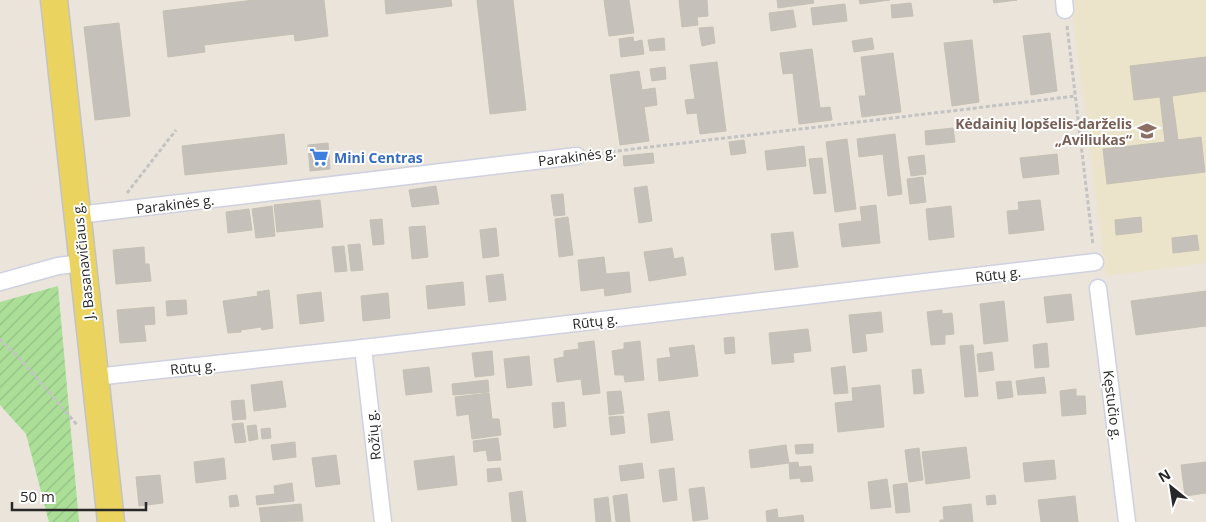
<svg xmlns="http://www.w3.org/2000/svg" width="1206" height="522" font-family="'Open Sans',sans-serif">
	<defs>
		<pattern id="garden-furrows" width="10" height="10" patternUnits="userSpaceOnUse" patternTransform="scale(1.25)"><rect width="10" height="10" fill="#abdf98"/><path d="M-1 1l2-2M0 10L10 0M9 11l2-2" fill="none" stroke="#93bf83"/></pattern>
	</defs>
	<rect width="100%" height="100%" fill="#eae4da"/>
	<polygon fill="#ebe3ca" points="1071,0 1206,0 1206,263 1106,276"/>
	<polygon fill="url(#garden-furrows)" points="58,286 79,522 49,522 26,434 0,405 0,302"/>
	<g fill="#c5c1ba" stroke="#c5c0b4">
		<polygon points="254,0 324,0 328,36 295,41 294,34 204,45 205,52 168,57 163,11"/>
		<polygon points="385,0 451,0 452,6 386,14"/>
		<polygon points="477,0 513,0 526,110 490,114"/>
		<polygon points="604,0 629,0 634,33 609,36"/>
		<polygon points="679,0 707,0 708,16 697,17 698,25 682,27"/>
		<polygon points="777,0 813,0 814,3 778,8"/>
		<polygon points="859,0 890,0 860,4"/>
		<polygon points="993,0 1017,0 994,3"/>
		<polygon points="911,3 913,16 892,18 891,5"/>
		<polygon points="845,4 847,21 813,25 811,8"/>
		<polygon points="793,10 796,27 771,31 769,13"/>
		<polygon points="119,23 130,116 95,120 84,27"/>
		<polygon points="713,27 715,43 702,46 699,28"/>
		<polygon points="1050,33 1057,91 1031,95 1023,36"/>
		<polygon points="633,37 634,42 642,40 644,54 621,57 619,39"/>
		<polygon points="664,38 665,50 650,51 648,40"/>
		<polygon points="872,38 874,49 854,52 852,41"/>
		<polygon points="972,40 979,102 952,106 944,43"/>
		<polygon points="812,49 820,108 830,107 832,120 799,124 793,73 783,74 780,53"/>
		<polygon points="893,53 901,112 862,117 859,96 866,96 861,57"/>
		<polygon points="1206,57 1206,91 1172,96 1178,140 1201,137 1205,172 1107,184 1103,149 1165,142 1160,97 1134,100 1130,66"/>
		<polygon points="717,62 726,131 700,134 697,113 687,114 685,100 695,99 690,65"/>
		<polygon points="665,67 666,79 652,81 650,69"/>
		<polygon points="639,71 642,90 655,88 657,105 644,107 649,141 620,145 610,75"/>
		<polygon points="953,128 955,142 926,145 925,131"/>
		<polygon points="284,134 287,164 185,175 182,146"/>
		<polygon points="895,134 902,194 888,196 883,154 859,157 857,139"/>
		<polygon points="847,139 856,209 835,212 826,142"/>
		<polygon points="744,140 746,153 731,155 729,142"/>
		<polygon points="328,143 330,169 310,171 308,145"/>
		<polygon points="804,146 806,166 767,170 765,151"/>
		<polygon points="653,153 654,163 624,166 623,156"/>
		<polygon points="1057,154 1059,174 1023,178 1020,158"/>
		<polygon points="924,155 926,174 911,176 908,157"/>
		<polygon points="822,158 826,193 814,194 809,159"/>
		<polygon points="923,177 926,202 910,204 907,179"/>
		<polygon points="436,186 439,204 412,207 409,190"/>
		<polygon points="647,186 652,221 639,223 634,188"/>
		<polygon points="563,194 565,215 554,216 551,195"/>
		<polygon points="320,200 323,227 277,232 274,205"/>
		<polygon points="1040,200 1044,230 1009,234 1007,211 1019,210 1018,202"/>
		<polygon points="876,205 880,243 842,247 839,224 862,221 860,207"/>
		<polygon points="272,206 275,236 256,238 252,209"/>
		<polygon points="951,206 954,237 929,240 926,209"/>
		<polygon points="249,209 252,230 228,233 226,212"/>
		<polygon points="568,217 573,255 559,257 555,219"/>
		<polygon points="1141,217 1142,232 1116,235 1115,220"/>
		<polygon points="382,219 384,244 373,245 370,220"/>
		<polygon points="425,226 428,257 412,259 409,227"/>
		<polygon points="496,228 499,256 483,258 480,230"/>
		<polygon points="793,232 798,267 775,270 771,234"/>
		<polygon points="1197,235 1199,250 1173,253 1172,238"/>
		<polygon points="360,244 363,270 351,271 348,245"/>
		<polygon points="344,246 347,271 335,272 332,247"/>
		<polygon points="144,247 145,264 149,264 151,281 116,284 113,250"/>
		<polygon points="672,248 674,259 683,257 686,275 649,281 644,252"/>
		<polygon points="604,257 606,274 629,272 631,292 605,296 604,288 581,291 578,260"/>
		<polygon points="503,274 506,300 489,302 486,276"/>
		<polygon points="463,282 465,305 428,309 426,286"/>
		<polygon points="269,290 273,328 262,330 261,327 241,330 241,332 228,333 223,301 258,296 257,292"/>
		<polygon points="1206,291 1206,326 1136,335 1131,301"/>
		<polygon points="321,292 324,321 300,324 297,295"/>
		<polygon points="388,293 390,318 363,321 361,296"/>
		<polygon points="1071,294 1074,320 1047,323 1044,297"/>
		<polygon points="186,300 187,314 167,316 166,301"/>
		<polygon points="1004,301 1008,341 984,344 980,304"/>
		<polygon points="154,307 155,324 144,325 146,341 120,343 117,310"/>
		<polygon points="942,310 942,314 952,313 954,334 945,335 945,344 931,345 927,312"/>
		<polygon points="881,312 883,332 865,334 867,351 853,353 849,315"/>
		<polygon points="808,329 811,351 793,353 794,362 772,364 769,333"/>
		<polygon points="734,337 735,353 725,354 724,338"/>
		<polygon points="594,341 600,393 583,395 581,379 557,382 554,359 564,357 564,351 579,349 578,343"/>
		<polygon points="640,341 644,380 625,382 624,375 615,375 612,351 624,349 624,343"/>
		<polygon points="1047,343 1049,367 1035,368 1033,345"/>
		<polygon points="694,345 698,376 659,381 657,359 671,357 669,348"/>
		<polygon points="973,345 978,396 965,397 960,346"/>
		<polygon points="492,351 494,375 475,377 472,353"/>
		<polygon points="992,352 994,370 979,372 977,354"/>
		<polygon points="529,356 532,385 507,388 504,359"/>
		<polygon points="845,366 848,393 834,394 831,368"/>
		<polygon points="429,367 432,392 406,395 403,370"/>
		<polygon points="921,369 924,393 914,394 912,370"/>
		<polygon points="1044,377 1046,393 1018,395 1016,381"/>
		<polygon points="488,380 489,392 453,395 452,384"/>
		<polygon points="282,381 286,407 254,411 251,385"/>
		<polygon points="1011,381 1013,397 998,399 996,382"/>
		<polygon points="880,385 884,427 838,432 835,403 853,401 852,388"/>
		<polygon points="1076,389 1076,396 1085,396 1086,414 1062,416 1060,391"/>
		<polygon points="621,391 624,413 609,415 607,392"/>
		<polygon points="489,393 492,419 499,419 501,435 472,439 469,414 457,416 455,397"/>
		<polygon points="244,400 246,419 233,420 231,401"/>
		<polygon points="564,402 566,426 554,428 552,403"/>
		<polygon points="669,411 673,440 651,443 648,414"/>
		<polygon points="623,416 625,433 611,435 609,417"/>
		<polygon points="243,423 246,442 235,443 232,424"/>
		<polygon points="256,425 258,439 249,441 247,426"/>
		<polygon points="270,428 271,438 262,439 261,429"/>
		<polygon points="498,438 501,460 488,461 486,450 474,452 473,441"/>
		<polygon points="295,442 296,457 273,460 271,445"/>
		<polygon points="813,444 813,453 796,454 795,445"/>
		<polygon points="786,445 789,463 751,468 749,450"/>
		<polygon points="966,447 970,478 926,484 922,452"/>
		<polygon points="919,448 923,480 909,482 905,450"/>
		<polygon points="336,455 340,484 316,487 312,458"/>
		<polygon points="454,456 457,485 418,490 414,461"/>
		<polygon points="224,458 226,479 196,483 194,462"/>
		<polygon points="1054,460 1056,479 1025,482 1023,463"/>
		<polygon points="798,462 800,478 790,479 789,463"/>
		<polygon points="1206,462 1206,493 1185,496 1181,465"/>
		<polygon points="642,463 644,478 621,481 619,466"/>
		<polygon points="811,466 813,481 801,482 799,467"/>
		<polygon points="500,468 502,480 488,482 487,469"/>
		<polygon points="674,468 677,500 663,502 659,470"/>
		<polygon points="160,475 163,503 139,506 136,477"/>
		<polygon points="887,479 891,507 871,509 868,482"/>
		<polygon points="292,483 294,501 257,505 256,496 275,494 274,486"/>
		<polygon points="907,483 910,512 896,513 893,485"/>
		<polygon points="704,487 708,519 693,521 689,489"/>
		<polygon points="522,491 526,522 512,522 509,493"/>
		<polygon points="627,494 630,522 616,522 613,496"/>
		<polygon points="237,495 239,506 230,507 229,496"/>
		<polygon points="995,495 996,504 987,505 986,496"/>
		<polygon points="1075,496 1078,522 1041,522 1038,500"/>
		<polygon points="608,497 611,522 596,522 594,499"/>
		<polygon points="301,504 303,521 261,522 259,508"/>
		<polygon points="971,504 973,522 940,522 940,520 944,520 943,507"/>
		<polygon points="777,509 778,518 803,515 804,522 767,522 766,511"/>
	</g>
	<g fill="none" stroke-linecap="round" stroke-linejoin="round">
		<g stroke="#cfd1e1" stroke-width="19">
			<g id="minor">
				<polyline points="1064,0 1065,10"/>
				<polyline points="78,215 577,156"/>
				<polyline points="0,282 58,266 82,263"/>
				<polyline points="1098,288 1127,522"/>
				<polyline points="363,348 383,522"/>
				<polyline points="95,377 363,348 1095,262"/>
			</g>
		</g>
		<g stroke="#c3c3c3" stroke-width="29">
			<polyline id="primary" points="54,0 111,522"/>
		</g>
		<g stroke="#c3c3c3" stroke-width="3" stroke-dasharray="4 2.5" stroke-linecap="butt">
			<polyline points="1067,26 1093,245"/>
			<polyline points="592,154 1076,96"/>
			<polyline points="127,193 176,130"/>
			<polyline points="0,339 23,362 78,426"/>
		</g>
		<use href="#minor" stroke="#fff" stroke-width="16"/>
		<use href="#primary" stroke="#ead45f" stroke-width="26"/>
	</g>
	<defs>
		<g id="school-bare" transform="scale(1.5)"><path d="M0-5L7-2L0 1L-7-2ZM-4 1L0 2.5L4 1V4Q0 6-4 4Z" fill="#8d6e63" stroke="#fff" stroke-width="2.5" paint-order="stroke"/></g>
		<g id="supermarket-bare" transform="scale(1.5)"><path d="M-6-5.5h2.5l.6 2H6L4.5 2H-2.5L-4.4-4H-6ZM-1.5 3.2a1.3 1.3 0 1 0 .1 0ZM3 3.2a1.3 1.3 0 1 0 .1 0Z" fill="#3f7fe0" stroke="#fff" stroke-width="2.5" paint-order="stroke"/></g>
	</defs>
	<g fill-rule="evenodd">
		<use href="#school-bare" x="1147" y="131"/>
		<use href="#supermarket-bare" x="319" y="157"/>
	</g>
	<g text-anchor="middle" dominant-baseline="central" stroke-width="4" stroke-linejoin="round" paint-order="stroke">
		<g font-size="14" font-weight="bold" fill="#785e54" stroke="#fff" text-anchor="end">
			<text x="1132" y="123">Kėdainių lopšelis-darželis<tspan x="1132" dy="16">„Aviliukas“</tspan></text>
		</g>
		<g font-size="14" fill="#282828" stroke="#fff">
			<text transform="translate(577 156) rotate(-7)">Parakinės g.</text>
			<text transform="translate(175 204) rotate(-7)">Parakinės g.</text>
			<text transform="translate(83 261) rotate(-96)">J. Basanavičiaus g.</text>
			<text transform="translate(998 274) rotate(-7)">Rūtų g.</text>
			<text transform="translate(595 321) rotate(-7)">Rūtų g.</text>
			<text transform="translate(193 367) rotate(-6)">Rūtų g.</text>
			<text transform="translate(1113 405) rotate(83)">Kęstučio g.</text>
			<text transform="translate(373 435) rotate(-96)">Rožių g.</text>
		</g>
		<g font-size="14" font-weight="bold" fill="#366cbe" stroke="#fff" text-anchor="start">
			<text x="334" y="157">Mini Centras</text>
		</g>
	</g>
	<g transform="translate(1171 487) rotate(330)" stroke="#ffffff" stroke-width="4" paint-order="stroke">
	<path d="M0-4L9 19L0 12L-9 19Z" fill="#282828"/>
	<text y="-8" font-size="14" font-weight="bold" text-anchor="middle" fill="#282828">N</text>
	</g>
	<path d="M12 502v8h134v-8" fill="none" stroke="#282828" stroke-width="2.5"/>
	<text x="20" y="502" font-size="15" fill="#282828" stroke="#ffffff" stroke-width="4" paint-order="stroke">50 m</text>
</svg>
